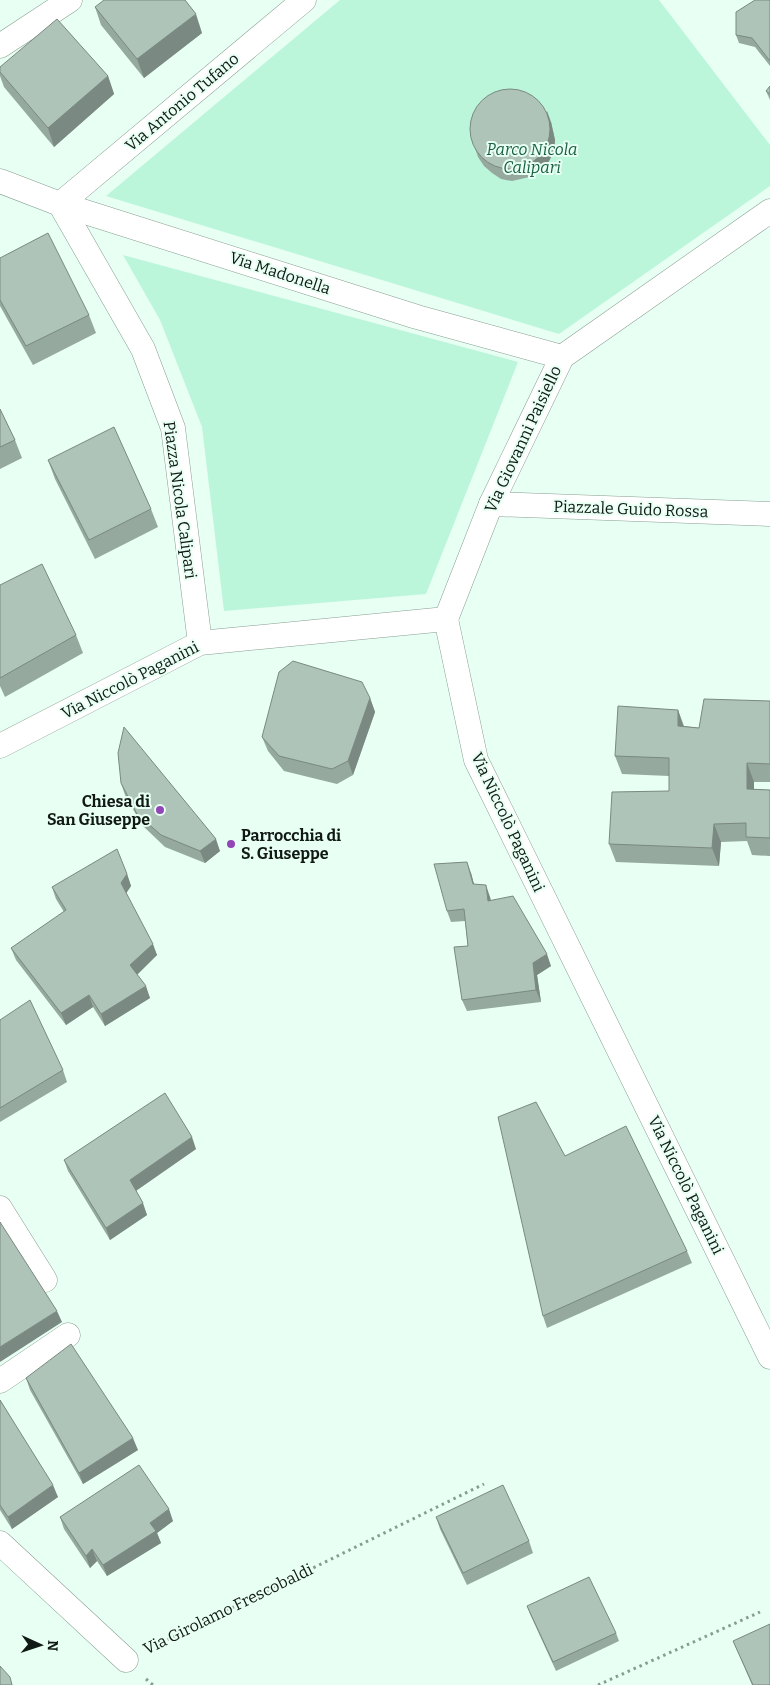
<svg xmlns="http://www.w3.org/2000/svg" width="770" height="1685" font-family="Bitter,serif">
	<rect width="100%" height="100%" fill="#e8fff3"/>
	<g fill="#bcf6da">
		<polygon points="340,0 659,0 770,145 770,186 559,334 106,196"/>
		<polygon points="123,255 518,362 426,594 224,611 202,427 160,320"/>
	</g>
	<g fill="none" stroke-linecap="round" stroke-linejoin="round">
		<g stroke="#899e93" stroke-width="25">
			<g id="street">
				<polyline points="0,46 70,0"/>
				<polyline points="0,181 60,204 417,317 562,357"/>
				<polyline points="60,204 143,349 173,428 200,643"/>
				<polyline points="60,204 304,0"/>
				<polyline points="491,504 770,514"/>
				<polyline points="446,619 476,760 770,1357"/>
				<polyline points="446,619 491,504 562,357 770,211"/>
				<polyline points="0,746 200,643 446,619"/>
				<polyline points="0,1208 45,1280"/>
				<polyline points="0,1381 68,1335"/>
				<polyline points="0,1543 126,1660"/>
			</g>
		</g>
		<g stroke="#899a91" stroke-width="3" stroke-dasharray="2.5 4" stroke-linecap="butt">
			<polyline points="150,1648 484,1484"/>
			<polyline points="146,1679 153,1685"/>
			<polyline points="598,1685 760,1612"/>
		</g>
		<use href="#street" stroke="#fff" stroke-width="24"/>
	</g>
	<g fill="#96a99e">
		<polygon points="770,0 770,66 755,47 739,43 736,35"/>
		<polygon points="95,7 202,33 144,78 101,25"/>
		<polygon points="0,67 108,76 114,94 54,147 4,87 0,76"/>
		<polygon points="770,86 770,100 766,91"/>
		<polygon points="551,122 555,140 554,151 549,161 542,170 534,176 512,181 501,179 492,173 484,166 478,157 474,145"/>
		<polygon points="0,258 89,315 96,333 33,365 0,306"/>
		<polygon points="0,409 15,440 22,458 0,469"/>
		<polygon points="48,460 151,509 158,527 95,559 55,479"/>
		<polygon points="0,585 76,635 83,653 5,697 0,686"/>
		<polygon points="370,698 375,712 353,775 337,784 284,771 268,751 262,737"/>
		<polygon points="770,701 770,782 754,782 754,789 770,790 770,856 752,855 747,841 721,842 719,866 616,862 609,844 669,791 669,776 622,774 615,756 678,710 684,726 699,728"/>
		<polygon points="121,783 220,851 205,863 165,847 142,825 125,795"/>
		<polygon points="471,873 474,884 490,897 491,900 551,966 537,975 541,1002 467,1011 462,1000 468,946 465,921 451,922 447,911"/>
		<polygon points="127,874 131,886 126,893 157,955 137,974 150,998 105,1026 93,1007 66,1025 16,960 11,948 64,912 56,899 52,887"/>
		<polygon points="0,1020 63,1070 67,1082 0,1122"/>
		<polygon points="196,1149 136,1191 147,1215 110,1240 68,1171 64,1160"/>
		<polygon points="565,1156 687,1251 692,1263 547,1328 543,1316"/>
		<polygon points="26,1378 138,1450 83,1484 30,1390"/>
		<polygon points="0,1400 58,1497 12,1529 0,1510"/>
		<polygon points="60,1517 173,1521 157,1533 161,1543 107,1576 97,1561 90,1568 64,1529"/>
		<polygon points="436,1517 529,1541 533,1553 467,1585 440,1529"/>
		<polygon points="527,1606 616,1633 619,1641 556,1671 530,1614"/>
		<polygon points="733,1641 770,1685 752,1685"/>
	</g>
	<g fill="#7a8981">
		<polygon points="196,14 202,33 144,78 137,59"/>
		<polygon points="108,76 114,94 54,147 48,128"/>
		<polygon points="547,111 551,122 555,140 554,151 549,161 542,170 534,176 529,165"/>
		<polygon points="370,698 375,712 353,775 348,761"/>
		<polygon points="678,710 684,728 678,726"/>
		<polygon points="747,763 754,782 754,807 747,789"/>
		<polygon points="714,824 721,842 719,866 712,848"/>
		<polygon points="216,839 220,851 205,863 200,851"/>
		<polygon points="467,862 471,873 477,896 473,884"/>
		<polygon points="127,874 131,886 125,895 121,883"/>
		<polygon points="486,885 490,897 492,913 488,901"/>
		<polygon points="153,944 157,955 135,977 130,965"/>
		<polygon points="547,954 551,966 537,975 541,1002 536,990 533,963"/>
		<polygon points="146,986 150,998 105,1026 101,1014"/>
		<polygon points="89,995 93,1007 66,1025 61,1013"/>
		<polygon points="192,1137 196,1149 134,1192 130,1180"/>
		<polygon points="143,1203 147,1215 110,1240 106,1228"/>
		<polygon points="57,1311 62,1322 0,1362 0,1347"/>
		<polygon points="133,1438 138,1450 83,1484 79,1473"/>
		<polygon points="53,1485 58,1497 12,1529 8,1517"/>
		<polygon points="169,1509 173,1521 157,1533 161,1543 107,1576 103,1565 150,1523"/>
		<polygon points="92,1549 97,1561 90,1568 86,1556"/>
	</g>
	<g fill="#aec4b8" stroke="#7a8981">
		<polygon points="104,0 185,0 196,14 137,59 95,7"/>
		<polygon points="755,0 770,0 770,61 752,38 736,35 736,12"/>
		<polygon points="57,19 108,76 48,128 0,72 0,67"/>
		<polygon points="770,86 770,94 766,91"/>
		<circle cx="510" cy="129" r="40"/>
		<polygon points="48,233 89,315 26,346 0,300 0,258"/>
		<polygon points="0,409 15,440 0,447"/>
		<polygon points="114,427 151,509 89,540 48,460"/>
		<polygon points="42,564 76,635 0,678 0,585"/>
		<polygon points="293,661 362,682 370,698 348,761 332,769 279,756 262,737 279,672"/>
		<polygon points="704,699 770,701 770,764 747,763 747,789 770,790 770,838 746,837 746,823 714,824 712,848 609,844 612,792 669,791 669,758 615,756 618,706 678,710 678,726 699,728"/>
		<polygon points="124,727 216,839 200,851 161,835 137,814 121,783 118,753"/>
		<polygon points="117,849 127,874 121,883 153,944 130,965 146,986 101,1014 89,995 61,1013 11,948 66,910 52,887"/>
		<polygon points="467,862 473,884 486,885 488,901 513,896 547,954 533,963 536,990 462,1000 454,947 468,946 464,909 447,911 434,864"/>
		<polygon points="30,1000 63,1070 0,1108 0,1020"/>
		<polygon points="165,1093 192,1137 130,1180 143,1203 106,1228 64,1160"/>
		<polygon points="536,1102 565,1156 626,1126 687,1251 543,1316 498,1117"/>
		<polygon points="0,1222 57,1311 0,1347"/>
		<polygon points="71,1344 133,1438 79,1473 26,1378"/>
		<polygon points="0,1400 53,1485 8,1517 0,1505"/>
		<polygon points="139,1465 169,1509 150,1523 156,1531 103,1565 92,1549 86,1556 60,1517"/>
		<polygon points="503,1485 529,1541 463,1573 436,1517"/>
		<polygon points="589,1577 616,1633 553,1662 527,1606"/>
		<polygon points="770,1624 770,1685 753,1685 733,1641"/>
		<polygon points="0,1666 10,1677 12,1685 0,1685"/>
	</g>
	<g fill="#9245b6" stroke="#e8fff3" stroke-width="2">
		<circle cx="160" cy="810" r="5"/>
		<circle cx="231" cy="844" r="5"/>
	</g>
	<g text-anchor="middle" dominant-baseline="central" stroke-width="4" stroke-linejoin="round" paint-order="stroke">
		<g font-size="16" fill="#111915" stroke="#e8fff3">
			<text transform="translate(182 102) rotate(-40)">Via Antonio Tufano</text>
			<text transform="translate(280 273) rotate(18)">Via Madonella</text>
			<text transform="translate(523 439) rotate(-65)">Via Giovanni Paisiello</text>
			<text transform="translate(180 500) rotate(82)">Piazza Nicola Calipari</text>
			<text transform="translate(631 509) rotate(2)">Piazzale Guido Rossa</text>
			<text transform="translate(130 680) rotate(-27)">Via Niccolò Paganini</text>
			<text transform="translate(508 822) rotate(65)">Via Niccolò Paganini</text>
			<text transform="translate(686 1185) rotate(64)">Via Niccolò Paganini</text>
			<text transform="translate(228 1609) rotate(-26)">Via Girolamo Frescobaldi</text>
		</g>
		<g font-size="16" font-style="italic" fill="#1a5f44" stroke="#e8fff3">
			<text x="532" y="149">Parco Nicola<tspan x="532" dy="18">Calipari</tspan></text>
		</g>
		<g font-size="16" font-weight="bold" fill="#111915" stroke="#e8fff3" text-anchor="end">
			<text x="150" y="801">Chiesa di<tspan x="150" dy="18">San Giuseppe</tspan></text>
			<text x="241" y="835" text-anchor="start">Parrocchia di<tspan x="241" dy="18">S. Giuseppe</tspan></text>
		</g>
	</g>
	<g transform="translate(40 1645) rotate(93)" stroke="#e8fff3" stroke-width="4" paint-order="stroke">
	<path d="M0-4L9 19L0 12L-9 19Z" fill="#111915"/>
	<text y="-8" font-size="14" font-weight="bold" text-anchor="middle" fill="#111915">N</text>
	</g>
</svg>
